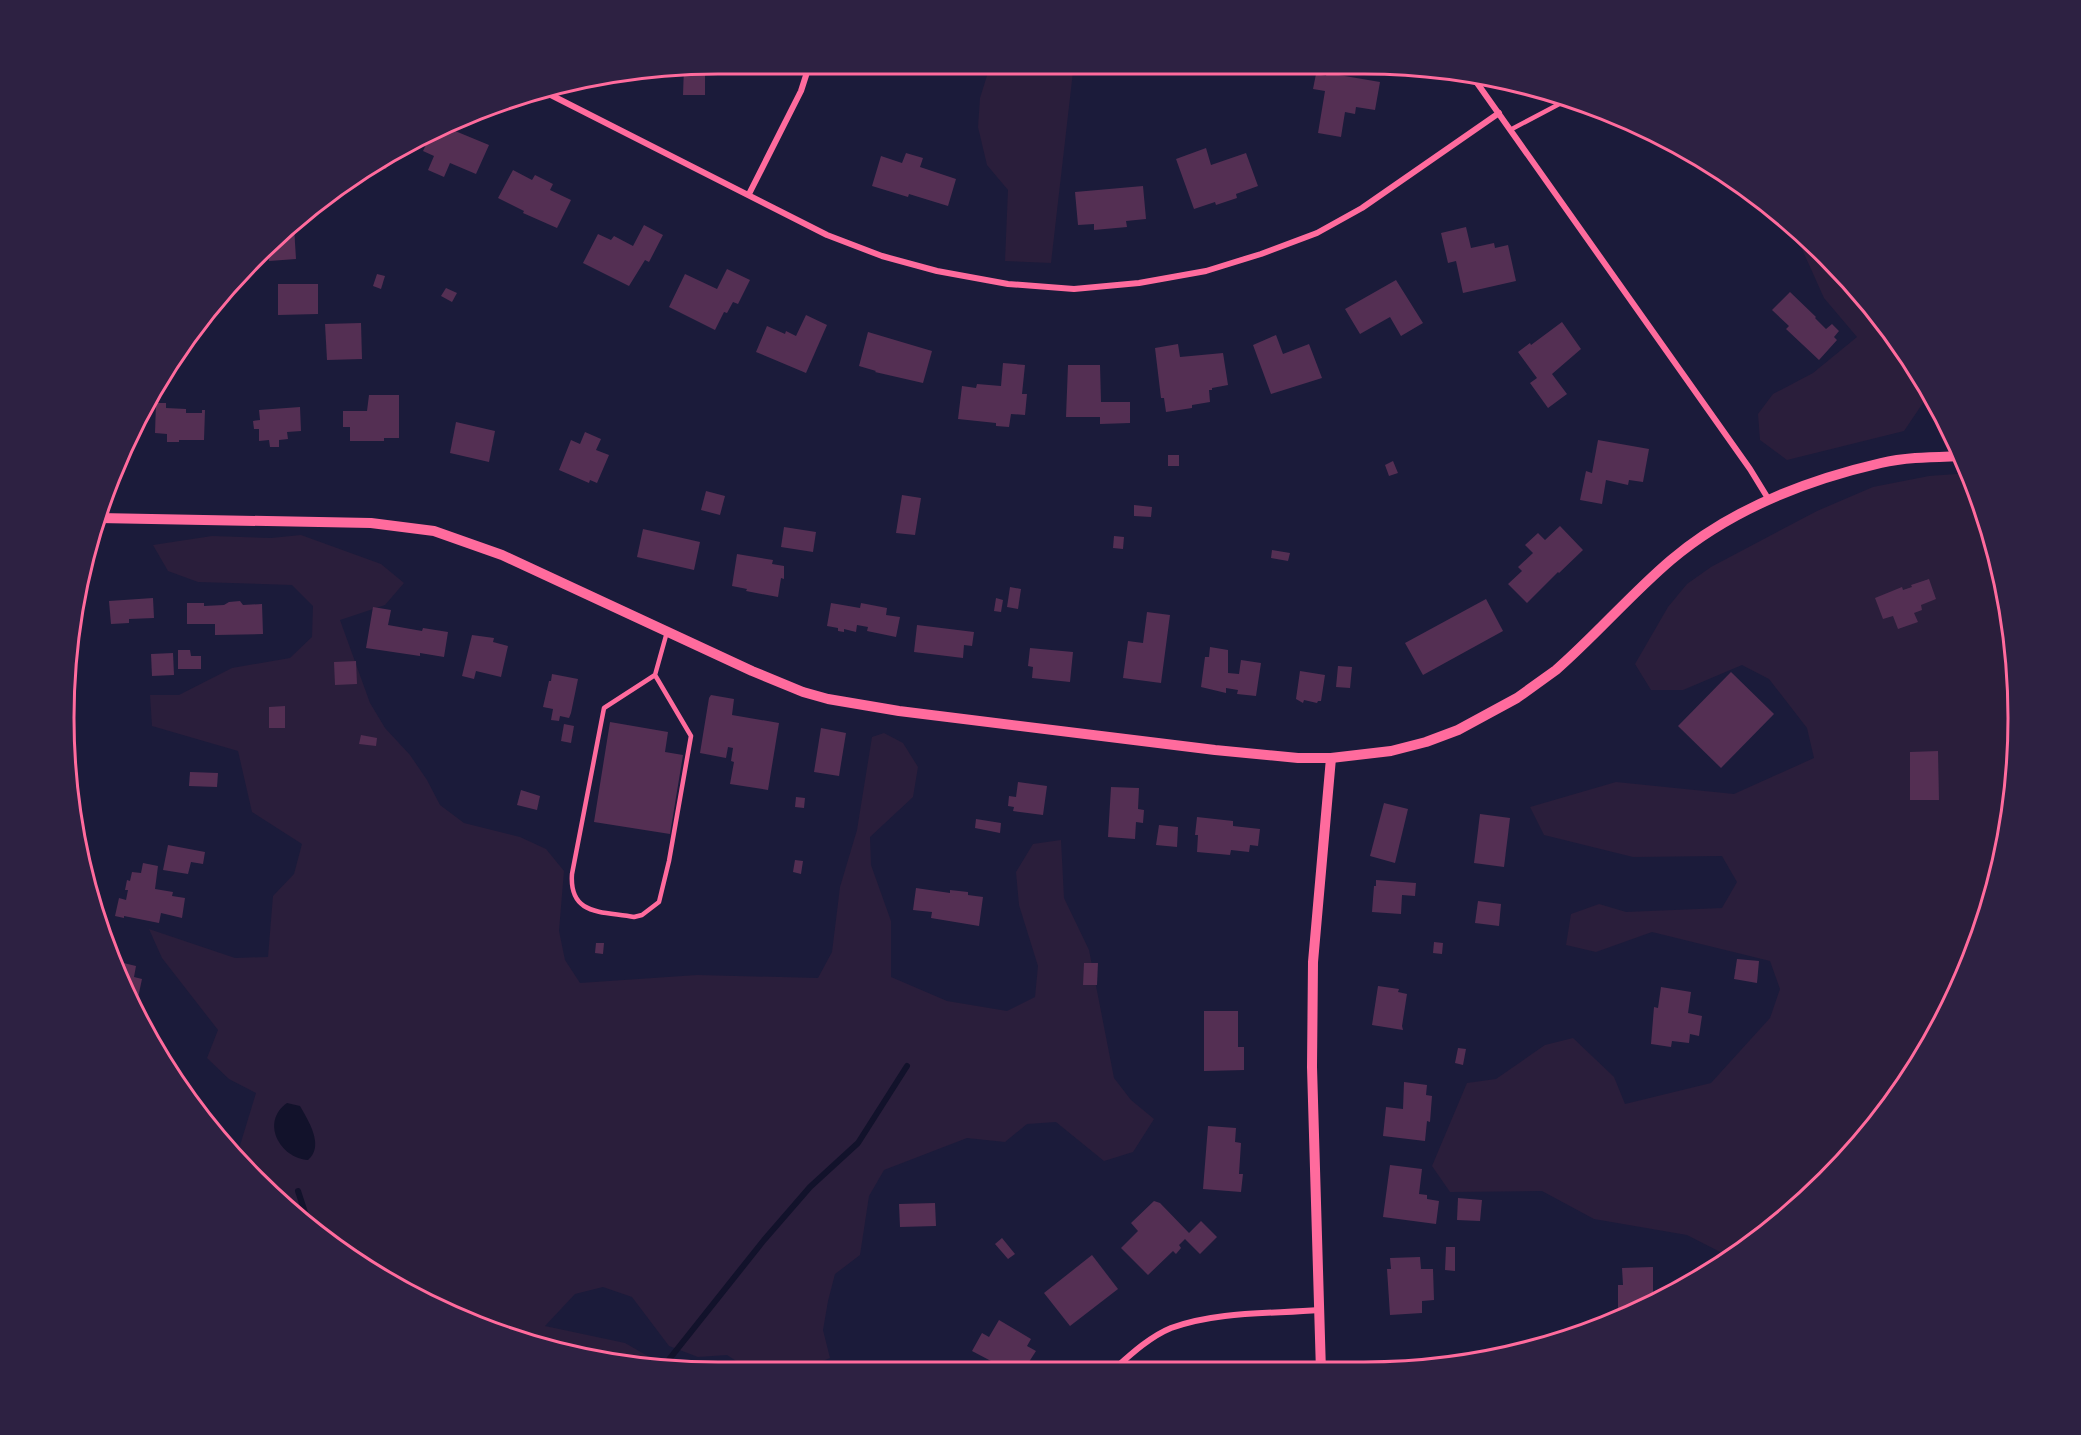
<svg xmlns="http://www.w3.org/2000/svg" width="2081" height="1435" font-family="Raleway,sans-serif">
	<rect width="100%" height="100%" fill="#1b1b3a"/>
	<g fill="#2a1e3b">
		<polygon points="991,63 1074,63 1051,263 1005,261 1008,190 987,165 978,127 980,98"/>
		<polygon points="1805,236 1827,255 1908,354 1929,394 1904,431 1787,460 1760,440 1758,414 1773,394 1813,373 1857,337 1824,298 1802,249"/>
		<polygon points="1970,473 2005,590 2018,718 2005,846 1968,968 1907,1081 1826,1181 1732,1258 1687,1235 1594,1219 1542,1191 1450,1192 1432,1166 1467,1083 1496,1079 1545,1045 1573,1038 1614,1077 1625,1104 1711,1083 1770,1018 1780,989 1770,961 1652,932 1596,952 1566,945 1571,914 1599,904 1626,912 1722,908 1737,882 1722,856 1633,857 1544,835 1530,807 1616,782 1734,794 1814,758 1807,728 1769,679 1742,665 1683,690 1651,690 1635,664 1668,607 1687,584 1711,567 1817,511 1873,487 1929,476"/>
		<polygon points="301,535 381,564 404,583 385,605 340,620 370,703 385,728 410,755 427,780 440,805 464,823 520,837 546,849 564,871 559,931 565,960 580,983 697,975 818,978 832,952 840,887 857,830 872,737 884,733 903,743 918,767 913,797 870,837 871,865 891,921 891,977 947,1001 1007,1011 1035,997 1038,966 1019,905 1016,872 1033,844 1061,840 1064,898 1089,950 1114,1078 1131,1100 1154,1119 1133,1152 1104,1161 1056,1122 1027,1124 1005,1142 967,1138 884,1170 869,1196 860,1255 835,1274 828,1301 823,1330 830,1358 797,1372 753,1372 727,1355 698,1357 669,1346 632,1297 603,1287 575,1294 545,1326 625,1343 667,1367 589,1359 467,1322 354,1262 254,1180 245,1168 238,1152 256,1093 229,1079 207,1058 218,1030 162,958 149,929 235,958 268,957 273,896 294,874 302,844 252,812 238,751 152,726 150,695 179,695 232,668 290,658 312,637 313,606 292,585 198,582 168,571 153,545 212,536 271,538"/>
	</g>
	<path fill="#12122b" d="M287,1103l13,3c8,14 25,40 8,54 -28,-2 -48,-38 -21,-57z"/>
	<g fill="none" stroke-linecap="round" stroke-linejoin="round">
		<g stroke="#12122b" stroke-width="6">
			<polyline points="298,1191 309,1225"/>
			<polyline points="663,1367 764,1240 810,1187 858,1143 907,1066"/>
		</g>
	</g>
	<g fill="#542f53">
		<polygon points="718,63 742,63 742,67 728,67 728,73 705,73 705,95 683,95 684,67"/>
		<polygon points="1327,73 1380,82 1375,110 1356,107 1355,114 1345,112 1341,137 1318,133 1325,91 1313,89 1316,74 1326,76"/>
		<polygon points="443,126 489,145 476,174 450,163 444,177 428,170 434,156 423,151 432,132"/>
		<polygon points="1206,148 1211,165 1246,153 1258,186 1236,194 1237,198 1216,205 1215,202 1194,209 1176,159"/>
		<polygon points="391,153 386,169 370,165 376,161"/>
		<polygon points="906,153 923,158 920,167 956,179 948,206 909,194 908,197 872,186 881,156 902,163"/>
		<polygon points="513,170 532,180 535,175 553,184 550,190 571,200 557,228 523,213 524,211 498,198"/>
		<polygon points="1143,186 1146,219 1126,221 1127,227 1094,230 1094,224 1078,225 1075,192"/>
		<polygon points="644,225 663,235 649,262 645,260 629,286 583,263 598,234 611,240 614,236 633,246"/>
		<polygon points="294,226 296,259 269,261 268,248"/>
		<polygon points="1466,227 1471,248 1494,243 1495,248 1508,245 1516,281 1463,293 1456,261 1448,263 1441,233"/>
		<polygon points="727,269 750,280 738,304 733,302 727,313 724,312 715,330 669,307 685,274 717,289"/>
		<polygon points="377,274 385,276 381,289 373,286"/>
		<polygon points="1396,280 1423,323 1401,336 1390,317 1360,334 1345,309"/>
		<polygon points="278,284 318,284 318,314 278,315"/>
		<polygon points="446,288 457,293 452,302 441,296"/>
		<polygon points="1790,292 1816,317 1815,318 1826,329 1832,324 1839,331 1834,337 1837,340 1819,360 1786,329 1789,326 1772,310"/>
		<polygon points="806,315 827,325 806,373 756,352 767,326 785,334 786,331 796,336"/>
		<polygon points="1562,322 1581,349 1552,374 1567,394 1548,408 1530,383 1537,378 1518,352 1530,343 1531,345"/>
		<polygon points="361,323 362,359 327,360 325,324"/>
		<polygon points="868,332 932,351 923,383 875,372 876,371 859,366"/>
		<polygon points="1276,335 1283,354 1309,344 1322,378 1271,394 1253,345"/>
		<polygon points="1178,344 1180,357 1223,353 1228,385 1212,388 1212,390 1209,390 1210,402 1192,405 1192,408 1166,412 1164,398 1161,398 1155,348"/>
		<polygon points="1003,363 1025,365 1022,394 1027,394 1025,415 1011,414 1009,427 996,426 996,423 958,419 962,386 976,388 977,384 1001,386"/>
		<polygon points="1068,365 1100,365 1101,402 1130,402 1130,423 1100,424 1100,417 1066,417"/>
		<polygon points="369,395 399,395 399,438 384,438 384,441 350,441 350,427 343,427 343,411 367,411"/>
		<polygon points="156,403 166,403 166,408 186,409 186,413 202,413 202,410 205,410 204,440 179,440 179,442 167,442 167,434 155,433"/>
		<polygon points="300,407 301,431 287,432 288,439 279,440 279,447 270,447 269,440 259,441 259,429 254,429 253,421 260,420 259,410"/>
		<polygon points="456,422 495,431 489,462 450,453"/>
		<polygon points="585,432 601,439 596,450 609,455 597,483 590,480 589,483 559,470 571,440 580,444"/>
		<polygon points="1598,440 1649,449 1643,482 1629,480 1628,485 1606,480 1602,504 1580,500 1586,471 1592,473"/>
		<rect x="1168" y="455" width="11" height="11"/>
		<polygon points="1393,461 1398,473 1389,476 1385,465"/>
		<polygon points="706,491 725,496 720,515 701,510"/>
		<polygon points="902,495 921,498 915,535 896,533"/>
		<polygon points="1134,505 1152,507 1151,517 1134,516"/>
		<polygon points="1560,526 1583,550 1559,573 1558,572 1527,603 1508,584 1522,571 1518,567 1533,553 1525,545 1538,533 1545,540"/>
		<polygon points="784,527 816,532 813,552 781,547"/>
		<polygon points="643,529 700,542 694,570 637,557"/>
		<polygon points="1114,536 1124,537 1123,549 1113,548"/>
		<polygon points="1272,550 1290,553 1288,561 1271,558"/>
		<polygon points="737,554 773,560 772,564 784,566 784,579 781,578 778,597 746,591 747,589 732,586"/>
		<polygon points="1993,562 1997,561 2003,583 1999,584"/>
		<polygon points="1929,579 1936,599 1921,605 1922,610 1914,613 1918,622 1898,629 1893,616 1883,619 1875,598 1902,587 1903,590 1912,587 1911,585"/>
		<polygon points="1010,587 1021,589 1018,609 1007,607"/>
		<polygon points="153,598 154,618 129,619 129,623 111,624 109,601"/>
		<polygon points="996,598 1003,600 1001,612 994,611"/>
		<polygon points="1486,599 1503,631 1423,675 1405,643"/>
		<polygon points="240,601 243,605 262,604 263,634 215,635 215,624 187,624 187,603 204,603 204,606 224,605 229,602"/>
		<polygon points="831,603 860,608 861,603 887,608 886,615 900,617 896,637 867,631 868,627 857,625 856,632 844,629 844,632 838,631 838,628 827,626"/>
		<polygon points="373,607 391,610 388,625 422,631 423,628 448,632 444,657 420,653 420,656 366,648"/>
		<polygon points="1147,612 1170,615 1161,683 1123,678 1128,641 1143,643"/>
		<polygon points="917,625 974,632 972,646 964,645 963,658 914,652"/>
		<polygon points="472,635 494,638 493,642 508,646 501,677 476,671 474,679 462,676"/>
		<polygon points="1210,647 1228,650 1228,673 1239,674 1241,660 1261,663 1256,696 1237,694 1238,690 1226,688 1226,693 1201,687 1205,657 1209,657"/>
		<polygon points="1030,648 1073,652 1070,682 1032,678 1033,667 1028,666"/>
		<polygon points="178,650 190,650 191,656 201,656 201,669 178,669"/>
		<polygon points="173,653 174,675 152,676 151,654"/>
		<polygon points="356,661 357,684 335,685 334,662"/>
		<polygon points="1338,666 1352,667 1350,688 1336,687"/>
		<polygon points="1300,671 1325,675 1321,701 1318,701 1317,703 1304,700 1303,703 1296,699"/>
		<polygon points="1731,672 1774,714 1721,768 1678,726"/>
		<polygon points="552,674 578,679 571,713 569,718 560,716 559,721 551,720 553,709 543,707 549,681 551,681"/>
		<polygon points="711,695 734,699 732,715 779,723 768,790 730,784 734,762 731,761 733,748 728,747 726,758 700,753 709,698"/>
		<polygon points="285,706 285,728 269,728 269,707"/>
		<polygon points="610,722 668,732 665,752 683,755 670,834 594,822"/>
		<polygon points="564,724 574,726 571,743 561,741"/>
		<polygon points="821,728 846,733 839,776 814,772"/>
		<polygon points="361,735 377,738 376,746 359,744"/>
		<polygon points="1938,751 1939,800 1910,800 1910,752"/>
		<polygon points="190,772 218,773 217,787 189,786"/>
		<polygon points="1018,782 1047,786 1043,815 1013,811 1014,807 1008,806 1009,796 1016,797"/>
		<polygon points="1111,787 1139,788 1138,809 1144,810 1143,823 1136,822 1135,839 1108,837"/>
		<polygon points="521,790 540,796 537,810 517,805"/>
		<polygon points="796,797 805,798 804,808 795,807"/>
		<polygon points="1384,803 1408,809 1395,863 1370,856"/>
		<polygon points="1480,814 1510,818 1504,867 1474,863"/>
		<polygon points="1197,817 1233,821 1233,826 1260,829 1258,846 1250,845 1249,852 1231,850 1230,855 1197,852 1198,835 1195,835"/>
		<polygon points="976,819 1001,823 1000,833 975,828"/>
		<polygon points="1159,825 1178,827 1177,847 1156,845"/>
		<polygon points="168,845 205,852 203,864 191,862 188,874 163,870"/>
		<polygon points="795,860 803,861 801,874 793,872"/>
		<polygon points="143,863 158,866 155,889 173,892 172,896 185,898 182,918 161,913 159,923 124,916 124,918 115,916 119,898 126,900 128,890 125,890 127,880 130,881 132,872 141,873"/>
		<polygon points="1376,880 1416,883 1415,896 1402,895 1401,914 1372,912 1374,886 1376,886"/>
		<polygon points="916,888 950,893 950,890 968,892 968,895 983,897 979,926 931,918 932,912 913,910"/>
		<polygon points="1478,901 1501,904 1499,926 1475,923"/>
		<polygon points="1434,942 1443,943 1442,954 1433,953"/>
		<polygon points="596,943 604,943 603,954 595,953"/>
		<polygon points="1737,959 1759,961 1757,983 1734,979"/>
		<polygon points="115,961 136,966 134,977 142,979 136,1007 130,1006"/>
		<polygon points="1084,963 1098,963 1097,985 1083,985"/>
		<polygon points="1378,986 1399,989 1398,992 1407,994 1402,1026 1403,1030 1372,1025"/>
		<polygon points="1661,987 1691,992 1688,1013 1702,1016 1699,1036 1690,1034 1689,1043 1672,1041 1671,1047 1651,1044 1654,1007 1658,1008"/>
		<polygon points="1204,1011 1238,1011 1238,1047 1244,1047 1244,1070 1204,1071"/>
		<polygon points="1458,1048 1466,1049 1463,1065 1455,1063"/>
		<polygon points="1404,1082 1427,1085 1426,1095 1432,1096 1430,1122 1427,1121 1425,1141 1383,1136 1386,1107 1403,1109"/>
		<polygon points="1208,1126 1236,1128 1235,1142 1241,1143 1239,1174 1243,1174 1241,1192 1203,1189"/>
		<polygon points="1390,1165 1422,1169 1419,1194 1427,1195 1427,1199 1439,1201 1436,1224 1383,1217"/>
		<polygon points="1458,1198 1482,1200 1480,1221 1457,1220"/>
		<polygon points="1154,1201 1160,1203 1189,1233 1201,1221 1217,1237 1200,1254 1185,1239 1179,1245 1181,1248 1176,1254 1173,1251 1148,1275 1121,1248 1138,1231 1131,1223"/>
		<polygon points="935,1203 936,1226 900,1227 899,1204"/>
		<polygon points="1002,1238 1015,1254 1008,1259 995,1244"/>
		<polygon points="1446,1247 1455,1247 1455,1271 1445,1270"/>
		<polygon points="1092,1255 1118,1289 1070,1326 1044,1293"/>
		<polygon points="1420,1257 1421,1269 1433,1269 1434,1300 1422,1301 1422,1313 1390,1315 1387,1269 1391,1269 1390,1258"/>
		<polygon points="1653,1267 1653,1304 1626,1314 1626,1309 1618,1309 1618,1285 1623,1285 1622,1268"/>
		<polygon points="999,1320 1031,1339 1027,1346 1036,1351 1027,1365 1021,1362 1017,1369 1013,1366 1010,1372 985,1372 991,1361 972,1351 982,1333 989,1337"/>
	</g>
	<g fill="none" stroke-linecap="round" stroke-linejoin="round">
		<g stroke="#ff6b9d" stroke-width="4.5">
			<polyline points="1510,130 1565,101"/>
			<path d="M655,675l36,61 -22,125 -10,41 -17,13 -8,2c-32,-6 -65,-1 -62,-43l32,-166 51,-33 12,-43"/>
		</g>
		<g stroke="#ff6b9d" stroke-width="6">
			<polyline points="1470,73 1750,469 1769,500"/>
			<polyline points="539,89 827,235 882,256 937,271 1008,284 1074,289 1139,283 1206,271 1261,254 1317,233 1362,208 1499,113"/>
			<polyline points="749,194 801,91 810,63"/>
			<path d="M1111,1372c18,-16 38,-35 60,-44 47,-17 100,-14 148,-18"/>
		</g>
		<g stroke="#ff6b9d" stroke-width="10">
			<path d="M99,518l272,5 63,8 68,24 250,116 51,21 25,7 71,12 316,39 83,8h33l60,-7 35,-9 32,-12 59,-32 39,-28c40,-35 75,-76 115,-110 59,-50 136,-80 210,-97 26,-6 54,-6 81,-7"/>
			<polyline points="1321,1372 1312,1067 1313,962 1331,758"/>
		</g>
	</g>
	<path d="M0 0H2081V1435H0ZM718 74H1364A644 644 0 0 1 2008 718V718A644 644 0 0 1 1364 1362H718A644 644 0 0 1 74 718V718A644 644 0 0 1 718 74Z" fill="#2d2142" fill-rule="evenodd"/>
	<path fill="none" stroke="#ff6b9d" stroke-width="3" d="M718 74H1364A644 644 0 0 1 2008 718V718A644 644 0 0 1 1364 1362H718A644 644 0 0 1 74 718V718A644 644 0 0 1 718 74Z"/>
</svg>
